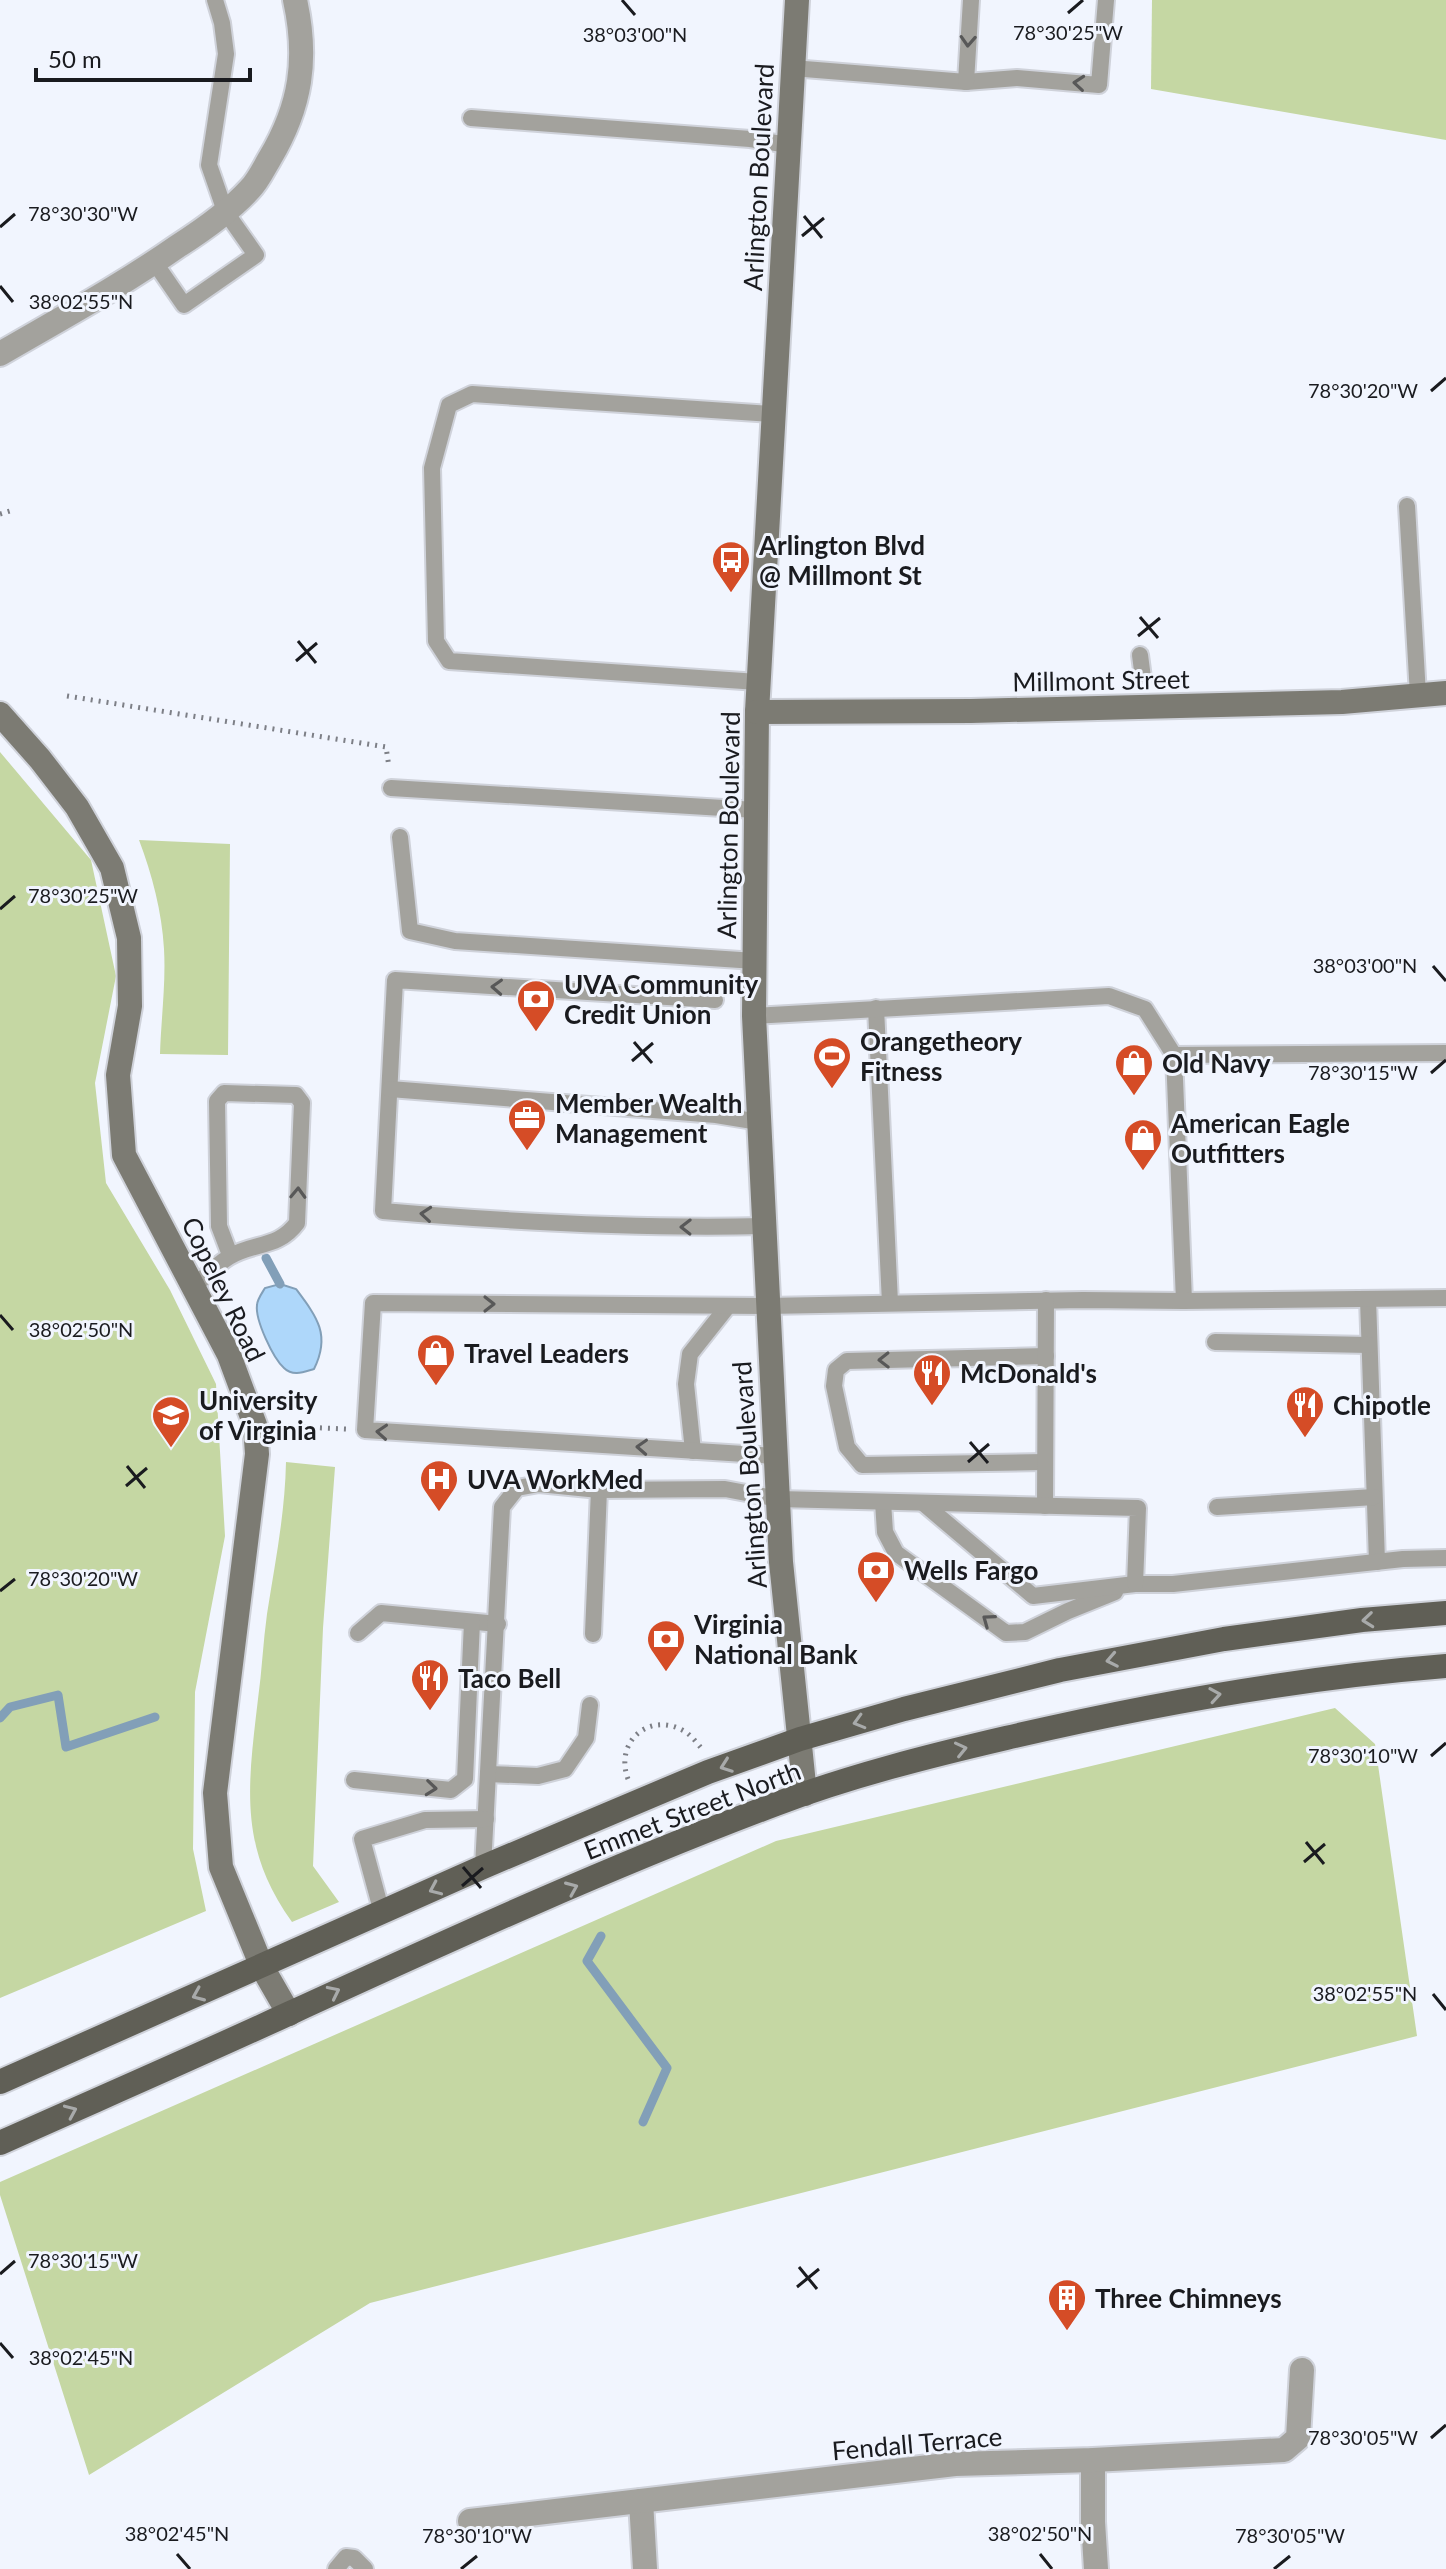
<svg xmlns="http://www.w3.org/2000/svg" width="1446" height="2569" font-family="Lato,sans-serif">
	<rect width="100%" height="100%" fill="#f1f5fe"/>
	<g fill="#c5d7a3">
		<polygon points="1152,0 1446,0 1446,140 1151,89"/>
		<polygon points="0,752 91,860 116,976 95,1083 106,1183 170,1290 216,1384 225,1536 195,1692 193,1849 206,1911 0,1998"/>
		<path d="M139,840l91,4 -2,211 -68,-1c1,-34 6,-71 4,-105 -2,-37 -12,-75 -25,-109z"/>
		<path d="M286,1462l49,5 -12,161 -10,238 26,36 -47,20c-54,-75 -44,-137 -34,-223 4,-28 5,-57 9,-85 8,-51 18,-100 19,-152z"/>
		<polygon points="1335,1708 1375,1744 1417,2036 370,2303 89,2475 0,2195 0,2182 776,1841"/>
	</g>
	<path fill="#aed7fa" stroke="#829fb8" stroke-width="2" d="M280,1284l16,5c21,28 35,46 18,80 -10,3 -21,8 -30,-1 -11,-10 -29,-48 -27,-63 0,-5 5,-12 8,-17z"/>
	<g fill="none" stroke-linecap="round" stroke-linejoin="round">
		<g stroke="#829fb8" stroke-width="9">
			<polyline points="266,1258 280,1284"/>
			<polyline points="0,1718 10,1707 58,1695 66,1747 155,1717"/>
			<polyline points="601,1936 587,1961 667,2068 643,2122"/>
		</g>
		<g stroke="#cfd2da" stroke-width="20">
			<g id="lane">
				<polyline points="792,68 966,82 1017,78 1099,85 1106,0"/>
				<polyline points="966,82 971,0"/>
				<polyline points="471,118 750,139 789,145"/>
				<polyline points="155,263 184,305 256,255 225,211 209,165 226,54 222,23 215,0"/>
				<polyline points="1407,506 1418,695"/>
				<polyline points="1140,655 1143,678"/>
				<polyline points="758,682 449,661 436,641 432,468 449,405 472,394 773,414"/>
				<polyline points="391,788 756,810"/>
				<polyline points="400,837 410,931 455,941 755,961"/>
				<path d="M715,1000l-320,-20 -12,231c127,11 253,18 381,15"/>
				<polyline points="876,1008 890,1303"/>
				<polyline points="754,1016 1109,996 1145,1009 1174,1055 1184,1301"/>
				<polyline points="1174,1055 1446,1053"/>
				<polyline points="390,1089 716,1115 759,1122"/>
				<path d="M194,1286c11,-9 22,-21 35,-29 24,-15 49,-8 68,-34l5,-120 -6,-8 -72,-2 -7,8 2,125 11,29"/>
				<polyline points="1368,1299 1377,1562"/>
				<polyline points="1215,1342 1369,1345"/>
				<polyline points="693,1451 686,1384 690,1354 728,1306"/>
				<polyline points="775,1456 365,1430 373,1303 767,1306 1083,1300 1184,1301 1446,1298"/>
				<polyline points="1045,1462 862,1465 847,1447 834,1386 836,1370 847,1361 1046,1356"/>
				<polyline points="883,1502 885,1532 896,1553 1006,1633 1025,1632 1068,1611 1115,1592"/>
				<polyline points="923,1503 1033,1596 1135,1584 1173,1584 1403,1559 1446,1558"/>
				<polyline points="1045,1506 1046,1300"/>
				<polyline points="1217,1507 1374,1497"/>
				<polyline points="358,1633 381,1613 498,1624"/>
				<polyline points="593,1634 599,1490"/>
				<polyline points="488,1774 538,1776 565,1769 586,1738 590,1705"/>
				<polyline points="354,1780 451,1790 465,1779 472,1622"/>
				<polyline points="483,1867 502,1507 517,1488 539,1484 599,1490 725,1489 778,1499 1138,1508 1135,1584"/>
				<polyline points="382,1913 362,1839 425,1820 486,1819"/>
				<polyline points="336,2569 346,2557 354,2558 365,2569"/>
			</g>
		</g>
		<g stroke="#cfd2da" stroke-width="28">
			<g id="street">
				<path d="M0,354c60,-35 121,-68 178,-108 25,-16 52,-35 72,-57 8,-8 14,-21 20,-31 31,-52 38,-99 25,-158"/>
				<polyline points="1093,2460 1093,2522 1096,2569"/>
				<polyline points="641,2501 645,2569"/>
				<polyline points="470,2521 955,2464 1093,2460 1284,2450 1298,2438 1302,2370"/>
			</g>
		</g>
		<g stroke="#cfd2da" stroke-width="28">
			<g id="secondary">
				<polyline points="797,0 757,712 754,1016 781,1562 805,1794"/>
				<polyline points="757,712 971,711 1342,702 1446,693"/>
				<polyline points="0,714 40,759 77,807 112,868 129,938 130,1006 118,1075 124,1155 229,1355 255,1425 257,1454 215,1793 221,1867 262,1967 289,2014"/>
			</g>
		</g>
		<g stroke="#cfd2da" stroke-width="28">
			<g id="primary">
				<polyline points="0,2082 483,1867 708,1772 800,1739 904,1709 1060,1670 1224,1639 1362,1620 1446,1613"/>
				<path d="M0,2143c96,-43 193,-85 288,-129 161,-74 323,-148 488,-210 74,-28 153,-48 230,-66 145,-34 291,-60 440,-72"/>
			</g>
		</g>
		<g stroke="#7d7f86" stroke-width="5" stroke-dasharray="2 6" stroke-linecap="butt">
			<polyline points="0,514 10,511"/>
			<polyline points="67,696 386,747 389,767"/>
			<polyline points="280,1426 346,1429"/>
			<path d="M628,1779c-14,-37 21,-68 56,-48 7,4 13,12 18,18"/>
		</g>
		<use href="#lane" stroke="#a3a29d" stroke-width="16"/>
		<use href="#street" stroke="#a3a29d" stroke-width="24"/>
		<use href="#secondary" stroke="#7c7b73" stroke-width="24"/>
		<use href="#primary" stroke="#605f56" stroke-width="24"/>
	</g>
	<defs><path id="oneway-chevron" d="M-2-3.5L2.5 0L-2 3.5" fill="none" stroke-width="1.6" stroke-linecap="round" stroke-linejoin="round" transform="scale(2)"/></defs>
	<g stroke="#585858">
		<use href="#oneway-chevron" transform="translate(968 41) rotate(93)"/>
		<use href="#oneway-chevron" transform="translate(1079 83) rotate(-175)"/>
		<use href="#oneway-chevron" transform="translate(497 987) rotate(-177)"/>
		<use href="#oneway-chevron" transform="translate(298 1193) rotate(-88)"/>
		<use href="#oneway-chevron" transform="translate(426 1214) rotate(-175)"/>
		<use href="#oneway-chevron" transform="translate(686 1227) rotate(-179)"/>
		<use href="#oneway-chevron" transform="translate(489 1304)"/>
		<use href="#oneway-chevron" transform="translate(884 1360) rotate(179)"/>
		<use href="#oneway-chevron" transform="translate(382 1432) rotate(-176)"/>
		<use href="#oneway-chevron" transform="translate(642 1447) rotate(-177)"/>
		<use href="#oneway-chevron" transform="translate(988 1620) rotate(-144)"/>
		<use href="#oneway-chevron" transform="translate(431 1788) rotate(6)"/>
	</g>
	<g stroke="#a8aaaa">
		<use href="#oneway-chevron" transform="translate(1368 1620) rotate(174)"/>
		<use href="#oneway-chevron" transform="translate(1112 1660) rotate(169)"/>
		<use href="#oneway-chevron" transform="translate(1215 1695) rotate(-9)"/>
		<use href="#oneway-chevron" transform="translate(859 1722) rotate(164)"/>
		<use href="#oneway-chevron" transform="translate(961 1749) rotate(-13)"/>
		<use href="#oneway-chevron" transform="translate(726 1766) rotate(160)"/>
		<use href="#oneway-chevron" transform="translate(572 1888) rotate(-23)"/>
		<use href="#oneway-chevron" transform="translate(435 1889) rotate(156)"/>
		<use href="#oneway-chevron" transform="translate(334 1992) rotate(-26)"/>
		<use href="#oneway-chevron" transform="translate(198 1995) rotate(157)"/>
		<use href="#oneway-chevron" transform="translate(71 2111) rotate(-24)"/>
	</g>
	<path fill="none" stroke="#1a1b1f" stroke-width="3" d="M622,0l13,15M1068,13l15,-13M804,216l18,22M0,227l15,-13M802,236l22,-18M0,286l13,16M1431,391l15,-13M1140,617l18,21M1138,636l22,-18M298,641l18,22M296,661l21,-18M0,909l15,-13M1433,966l13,15M634,1042l18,21M632,1061l21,-18M1431,1073l15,-13M0,1315l13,15M970,1442l18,21M968,1462l21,-18M127,1466l18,22M126,1486l21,-18M0,1591l15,-12M1431,1756l15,-13M1306,1842l18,22M1304,1862l21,-18M463,1867l18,21M462,1886l21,-18M1433,1994l13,16M799,2267l18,22M0,2274l15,-13M797,2287l22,-18M0,2343l13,15M1431,2438l15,-13M177,2554l13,15M1040,2554l12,15M461,2569l16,-13M1274,2569l16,-13"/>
	<defs>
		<g id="bus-pin" transform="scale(2)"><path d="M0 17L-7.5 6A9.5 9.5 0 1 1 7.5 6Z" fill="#d54c26" stroke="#f1f5fe"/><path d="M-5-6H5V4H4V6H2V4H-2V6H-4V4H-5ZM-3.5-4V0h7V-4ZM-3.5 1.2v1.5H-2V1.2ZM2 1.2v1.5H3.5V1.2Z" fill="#fff"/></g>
		<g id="bank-pin" transform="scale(2)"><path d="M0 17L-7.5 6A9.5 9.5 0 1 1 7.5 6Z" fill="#d54c26" stroke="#f1f5fe"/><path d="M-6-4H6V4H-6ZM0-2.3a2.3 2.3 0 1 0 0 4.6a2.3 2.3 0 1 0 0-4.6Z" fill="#fff"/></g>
		<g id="stadium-pin" transform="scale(2)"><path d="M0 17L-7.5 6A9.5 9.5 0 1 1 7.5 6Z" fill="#d54c26" stroke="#f1f5fe"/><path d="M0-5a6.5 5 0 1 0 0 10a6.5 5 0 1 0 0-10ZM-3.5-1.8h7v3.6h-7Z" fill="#fff"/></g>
		<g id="shop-pin" transform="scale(2)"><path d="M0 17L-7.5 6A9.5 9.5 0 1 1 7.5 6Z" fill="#d54c26" stroke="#f1f5fe"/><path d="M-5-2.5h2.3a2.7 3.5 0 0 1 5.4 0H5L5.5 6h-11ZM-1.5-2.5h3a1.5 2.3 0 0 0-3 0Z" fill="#fff"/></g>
		<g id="office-pin" transform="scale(2)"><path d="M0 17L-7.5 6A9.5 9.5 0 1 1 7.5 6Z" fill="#d54c26" stroke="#f1f5fe"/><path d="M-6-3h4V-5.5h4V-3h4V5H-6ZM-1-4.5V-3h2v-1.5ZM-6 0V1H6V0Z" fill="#fff"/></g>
		<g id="restaurant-pin" transform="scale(2)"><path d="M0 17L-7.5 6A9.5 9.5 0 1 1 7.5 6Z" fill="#d54c26" stroke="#f1f5fe"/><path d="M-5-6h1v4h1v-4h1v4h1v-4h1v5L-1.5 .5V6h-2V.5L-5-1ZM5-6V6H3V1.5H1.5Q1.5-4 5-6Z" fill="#fff"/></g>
		<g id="university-pin" transform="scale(2)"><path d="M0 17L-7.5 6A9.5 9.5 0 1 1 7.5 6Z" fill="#d54c26" stroke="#f1f5fe"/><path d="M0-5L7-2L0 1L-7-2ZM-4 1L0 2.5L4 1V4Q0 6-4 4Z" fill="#fff"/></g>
		<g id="hospital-pin" transform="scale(2)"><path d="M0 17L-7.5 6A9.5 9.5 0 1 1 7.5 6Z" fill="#d54c26" stroke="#f1f5fe"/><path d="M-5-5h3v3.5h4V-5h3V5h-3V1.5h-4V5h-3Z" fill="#fff"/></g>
		<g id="building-pin" transform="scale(2)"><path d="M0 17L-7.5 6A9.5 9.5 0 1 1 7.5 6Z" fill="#d54c26" stroke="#f1f5fe"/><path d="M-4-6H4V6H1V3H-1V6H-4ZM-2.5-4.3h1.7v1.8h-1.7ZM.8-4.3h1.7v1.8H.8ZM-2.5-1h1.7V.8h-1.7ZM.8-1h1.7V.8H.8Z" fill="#fff"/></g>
	</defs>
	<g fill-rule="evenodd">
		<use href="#bus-pin" x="731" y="560"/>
		<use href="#bank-pin" x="536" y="999"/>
		<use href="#stadium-pin" x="832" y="1056"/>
		<use href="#shop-pin" x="1134" y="1063"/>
		<use href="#office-pin" x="527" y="1118"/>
		<use href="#shop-pin" x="1143" y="1138"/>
		<use href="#shop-pin" x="436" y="1353"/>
		<use href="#restaurant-pin" x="932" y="1373"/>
		<use href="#restaurant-pin" x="1305" y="1405"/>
		<use href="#university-pin" x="171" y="1415"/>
		<use href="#hospital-pin" x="439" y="1479"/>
		<use href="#bank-pin" x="876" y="1570"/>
		<use href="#bank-pin" x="666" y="1639"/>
		<use href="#restaurant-pin" x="430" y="1678"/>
		<use href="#building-pin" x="1067" y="2298"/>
	</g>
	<g text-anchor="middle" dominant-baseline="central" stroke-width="6" stroke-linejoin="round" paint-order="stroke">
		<g font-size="26" fill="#1a1b1f" stroke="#f1f5fe">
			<text transform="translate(758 177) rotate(-87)">Arlington Boulevard</text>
			<text transform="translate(1101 680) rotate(-1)">Millmont Street</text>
			<text transform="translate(728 825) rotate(-89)">Arlington Boulevard</text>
			<text transform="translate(224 1289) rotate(64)">Copeley Road</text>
			<text transform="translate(749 1475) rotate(-94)">Arlington Boulevard</text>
			<text transform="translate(692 1810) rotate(-21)">Emmet Street North</text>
			<text transform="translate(917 2443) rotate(-5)">Fendall Terrace</text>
		</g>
		<g font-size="26" font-weight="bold" fill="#1a1b1f" stroke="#f1f5fe" text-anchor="start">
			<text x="759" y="545">Arlington Blvd<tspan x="759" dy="30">@ Millmont St</tspan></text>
			<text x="564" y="984">UVA Community<tspan x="564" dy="30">Credit Union</tspan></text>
			<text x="860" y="1041">Orangetheory<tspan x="860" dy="30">Fitness</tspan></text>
			<text x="1162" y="1063">Old Navy</text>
			<text x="555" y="1103">Member Wealth<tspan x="555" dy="30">Management</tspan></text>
			<text x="1171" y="1123">American Eagle<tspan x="1171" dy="30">Outfitters</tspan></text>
			<text x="464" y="1353">Travel Leaders</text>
			<text x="960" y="1373">McDonald's</text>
			<text x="199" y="1400">University<tspan x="199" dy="30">of Virginia</tspan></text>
			<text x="1333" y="1405">Chipotle</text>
			<text x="467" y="1479">UVA WorkMed</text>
			<text x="904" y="1570">Wells Fargo</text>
			<text x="694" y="1624">Virginia<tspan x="694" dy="30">National Bank</tspan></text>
			<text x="458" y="1678">Taco Bell</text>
			<text x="1095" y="2298">Three Chimneys</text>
		</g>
	</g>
	<g font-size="20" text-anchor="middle" fill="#1a1b1f" stroke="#f1f5fe" stroke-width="6" stroke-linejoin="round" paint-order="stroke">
		<text x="1068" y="40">78°30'25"W</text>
		<text x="635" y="42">38°03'00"N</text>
		<text x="83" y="221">78°30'30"W</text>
		<text x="81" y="309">38°02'55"N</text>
		<text x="1363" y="398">78°30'20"W</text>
		<text x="83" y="903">78°30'25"W</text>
		<text x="1365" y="973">38°03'00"N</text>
		<text x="1363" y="1080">78°30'15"W</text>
		<text x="81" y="1337">38°02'50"N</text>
		<text x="83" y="1586">78°30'20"W</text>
		<text x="1363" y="1763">78°30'10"W</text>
		<text x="1365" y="2001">38°02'55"N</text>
		<text x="83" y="2268">78°30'15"W</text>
		<text x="81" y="2365">38°02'45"N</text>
		<text x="1363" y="2445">78°30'05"W</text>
		<text x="177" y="2541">38°02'45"N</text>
		<text x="1040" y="2541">38°02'50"N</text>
		<text x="477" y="2543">78°30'10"W</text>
		<text x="1290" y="2543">78°30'05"W</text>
	</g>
	<path d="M36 68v12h214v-12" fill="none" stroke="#1a1b1f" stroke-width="4"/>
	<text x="48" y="68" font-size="24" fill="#1a1b1f" stroke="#f1f5fe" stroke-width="6" paint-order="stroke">50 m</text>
</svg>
